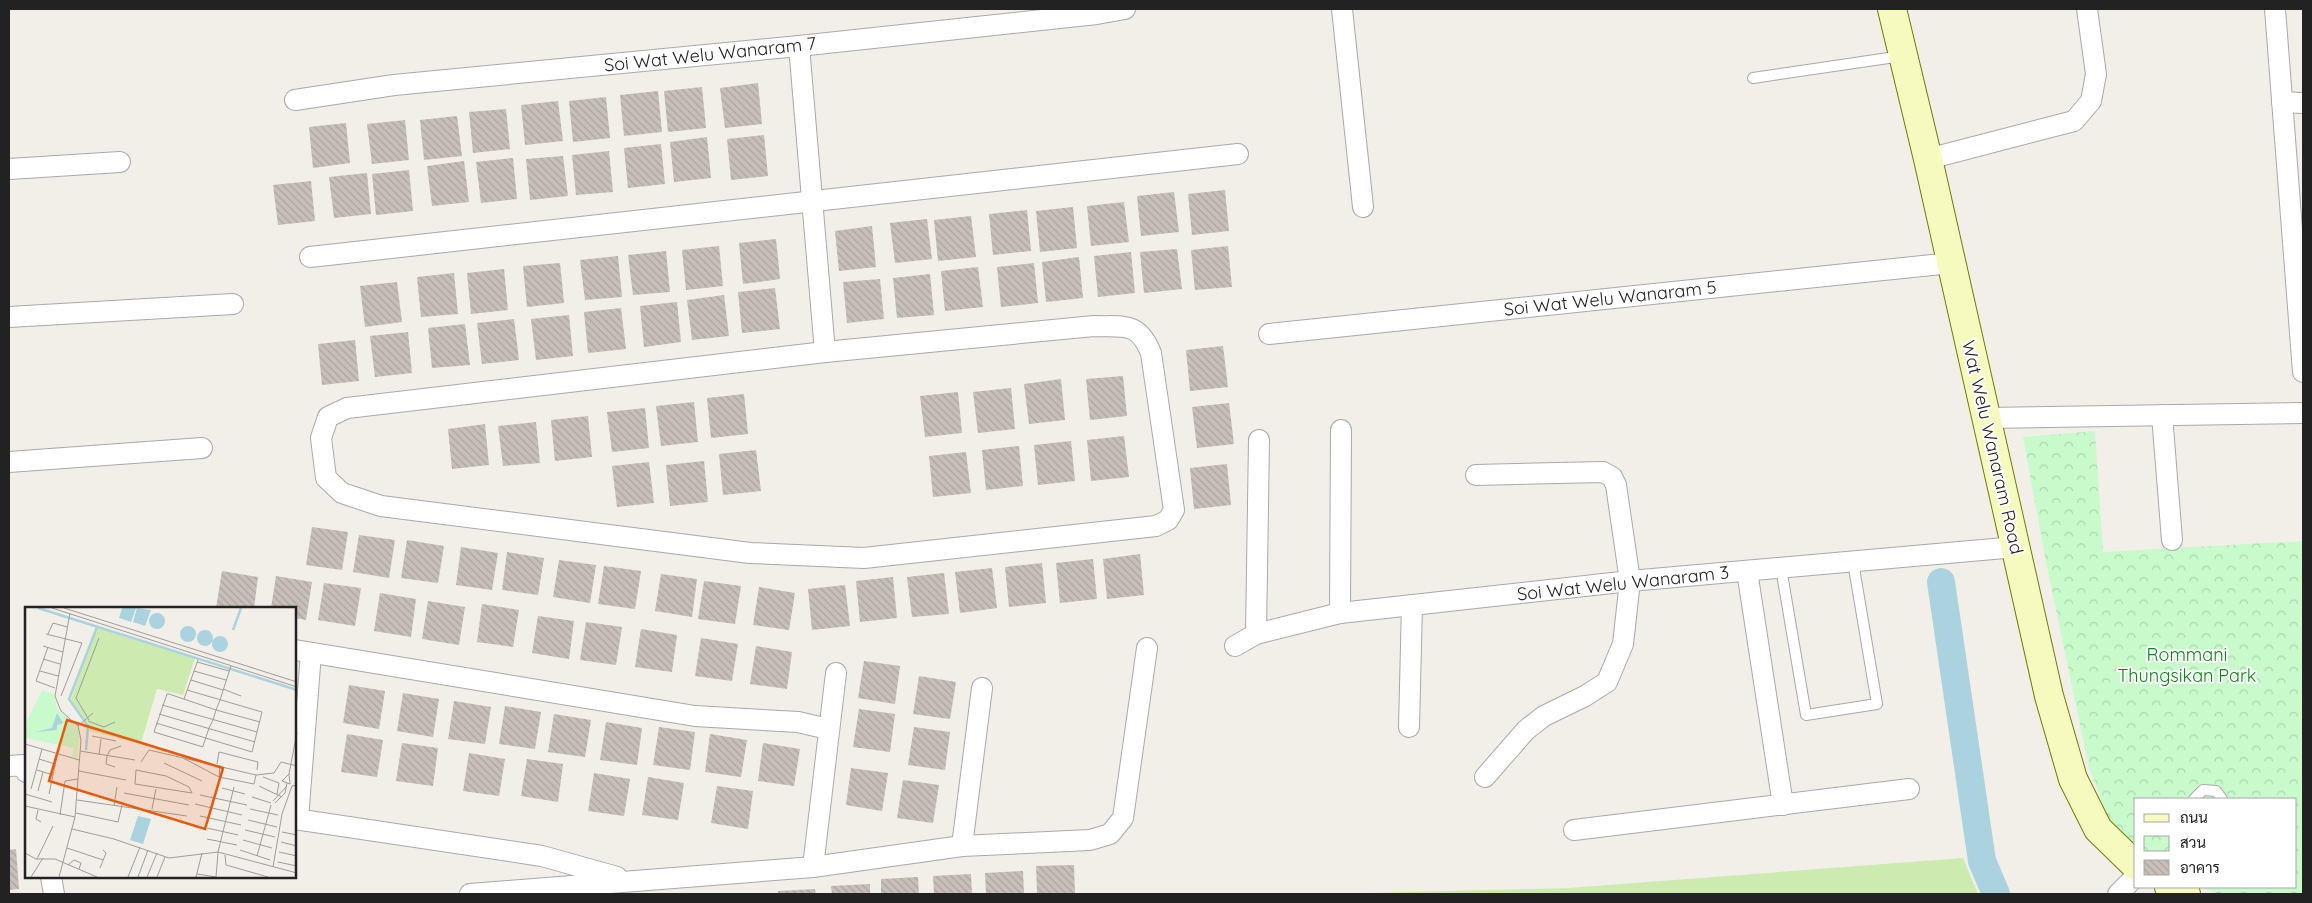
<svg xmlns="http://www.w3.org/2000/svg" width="2312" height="903" font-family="Quicksand,Sarabun,sans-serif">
	<defs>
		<pattern id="park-crowns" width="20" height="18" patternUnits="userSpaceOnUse" patternTransform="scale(1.25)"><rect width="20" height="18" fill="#c8facc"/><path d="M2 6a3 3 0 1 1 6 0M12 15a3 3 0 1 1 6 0" fill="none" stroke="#acd6af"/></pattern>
		<pattern id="building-back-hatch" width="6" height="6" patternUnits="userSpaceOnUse" patternTransform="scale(1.25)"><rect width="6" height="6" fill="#c7bfb8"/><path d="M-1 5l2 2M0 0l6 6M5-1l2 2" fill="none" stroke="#aba49e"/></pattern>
	</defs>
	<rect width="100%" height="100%" fill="#f2efe9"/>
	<polygon fill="#cdebb0" points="1963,858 1978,894 1331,894 1569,888"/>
	<polygon fill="url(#park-crowns)" points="2095,431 2103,552 2303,541 2303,894 2219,894 2200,887 2296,887 2296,799 2136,799 2136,848 2110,822 2089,768 2045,557 2023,437"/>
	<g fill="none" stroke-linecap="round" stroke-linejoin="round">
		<polyline stroke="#aad3df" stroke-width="28" points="1941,582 1982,861 1996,894"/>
	</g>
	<g fill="url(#building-back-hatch)">
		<polygon points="758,83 762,124 725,128 720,88"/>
		<polygon points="702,87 706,128 668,132 664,91"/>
		<polygon points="658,91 662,132 624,136 620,95"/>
		<polygon points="606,97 610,138 573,142 569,101"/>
		<polygon points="558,101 563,141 525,145 521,105"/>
		<polygon points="506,109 510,149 473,153 469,112"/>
		<polygon points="457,116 462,156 424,160 420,120"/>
		<polygon points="405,120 409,160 372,164 367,124"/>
		<polygon points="346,123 350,163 313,168 309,127"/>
		<polygon points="764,135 768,176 731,180 727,139"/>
		<polygon points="707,137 711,178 674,182 670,142"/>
		<polygon points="661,144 665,184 628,188 624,148"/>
		<polygon points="609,151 613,192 576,195 572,155"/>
		<polygon points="563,156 568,196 530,200 526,159"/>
		<polygon points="513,158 517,199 481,203 476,162"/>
		<polygon points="464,161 469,202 432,206 427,166"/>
		<polygon points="409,170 413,211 376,215 372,174"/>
		<polygon points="367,173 371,214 334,218 329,177"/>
		<polygon points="311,181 315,221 278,225 273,185"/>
		<polygon points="1225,190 1229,231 1192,235 1188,194"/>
		<polygon points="1174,192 1179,232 1141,236 1137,196"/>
		<polygon points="1124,202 1129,242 1091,246 1087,206"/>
		<polygon points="1073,207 1077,248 1040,252 1036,211"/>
		<polygon points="1027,210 1031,251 993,255 989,214"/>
		<polygon points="971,216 976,257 938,261 934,220"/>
		<polygon points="927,219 932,259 895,263 890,223"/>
		<polygon points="872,226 876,267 839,271 835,231"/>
		<polygon points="776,239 780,279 743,284 739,243"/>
		<polygon points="719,246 723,286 686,290 682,250"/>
		<polygon points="1228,246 1232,287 1195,290 1191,250"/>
		<polygon points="1177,249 1182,289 1144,293 1140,252"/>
		<polygon points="666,251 670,292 633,295 628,255"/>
		<polygon points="1131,252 1135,293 1098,297 1094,256"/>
		<polygon points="618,256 622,297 585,300 580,260"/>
		<polygon points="1079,257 1083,298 1046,302 1042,262"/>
		<polygon points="560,263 564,303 527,307 523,266"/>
		<polygon points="1034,263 1038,303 1001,307 997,267"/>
		<polygon points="978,267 983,307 945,311 941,271"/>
		<polygon points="504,269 508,310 471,314 467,273"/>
		<polygon points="454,273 458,314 421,317 417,277"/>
		<polygon points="930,274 934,315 897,318 893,278"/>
		<polygon points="880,279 884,319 847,323 843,282"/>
		<polygon points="397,282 402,322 365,327 360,286"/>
		<polygon points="775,288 780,329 742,333 738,292"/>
		<polygon points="724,295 729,336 692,340 687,300"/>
		<polygon points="677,302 681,342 644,347 640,306"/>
		<polygon points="621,308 626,349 588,353 584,312"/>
		<polygon points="569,315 573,356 536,360 531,319"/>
		<polygon points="514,319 519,360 482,364 477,323"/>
		<polygon points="465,324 470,365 432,368 428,328"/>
		<polygon points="408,332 412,373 375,377 370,336"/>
		<polygon points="355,340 359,381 322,385 318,344"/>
		<polygon points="1223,346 1228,387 1190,391 1186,350"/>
		<polygon points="1123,376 1127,416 1090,420 1086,379"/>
		<polygon points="1061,379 1065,420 1029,424 1024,384"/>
		<polygon points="1011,388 1015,429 978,433 973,392"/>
		<polygon points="958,392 962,433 925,437 920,396"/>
		<polygon points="744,394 748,434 711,438 707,398"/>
		<polygon points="694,402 698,442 661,446 656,406"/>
		<polygon points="1229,403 1234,444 1197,448 1192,407"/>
		<polygon points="645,408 649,448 612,452 607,412"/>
		<polygon points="588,416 592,457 555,461 551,420"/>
		<polygon points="536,422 540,463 503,466 498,426"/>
		<polygon points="485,424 489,465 452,469 448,429"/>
		<polygon points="1124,436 1129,477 1091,481 1087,440"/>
		<polygon points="1071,441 1075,481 1038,485 1034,445"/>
		<polygon points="1019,446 1023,486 986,490 982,450"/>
		<polygon points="756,450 761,491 723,495 719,454"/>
		<polygon points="966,452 971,493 933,497 929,456"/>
		<polygon points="704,461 708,502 670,506 666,465"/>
		<polygon points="649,462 654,503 617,507 612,466"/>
		<polygon points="1227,464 1231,505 1194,509 1190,468"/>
		<polygon points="312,527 348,532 342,570 306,565"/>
		<polygon points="359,535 395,540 389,578 353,572"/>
		<polygon points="407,540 444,546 438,583 401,578"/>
		<polygon points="461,547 498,553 492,590 456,585"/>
		<polygon points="507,552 544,558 538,595 502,590"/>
		<polygon points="1140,554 1144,595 1107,599 1103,559"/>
		<polygon points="1093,559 1097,599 1060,603 1056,563"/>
		<polygon points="559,560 596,565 590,603 553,597"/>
		<polygon points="1042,563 1046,603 1009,607 1005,567"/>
		<polygon points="604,566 641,571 635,609 598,604"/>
		<polygon points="992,568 997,608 960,613 955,572"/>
		<polygon points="222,571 258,577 254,608 216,608"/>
		<polygon points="944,573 949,614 912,617 907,577"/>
		<polygon points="661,574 697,579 692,617 655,611"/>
		<polygon points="276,576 312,582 306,620 295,618 295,608 271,608"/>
		<polygon points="893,577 897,618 860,622 856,581"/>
		<polygon points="704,581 741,586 735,624 698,619"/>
		<polygon points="324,583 361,588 355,626 318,620"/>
		<polygon points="845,585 850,626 812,630 808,589"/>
		<polygon points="759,587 795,593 789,630 753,625"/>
		<polygon points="380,593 416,599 411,637 374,631"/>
		<polygon points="428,601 465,607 459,645 422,639"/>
		<polygon points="482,604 519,610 513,647 477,642"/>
		<polygon points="538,616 574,621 569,659 532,653"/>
		<polygon points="586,622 622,627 616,665 580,660"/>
		<polygon points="641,629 677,635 672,672 635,667"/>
		<polygon points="701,638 738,644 732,681 695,676"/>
		<polygon points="756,646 792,652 787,689 750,684"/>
		<polygon points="864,661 900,666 895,704 858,698"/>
		<polygon points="919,676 956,682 950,719 913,714"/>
		<polygon points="349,685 385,691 379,729 343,723"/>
		<polygon points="403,693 439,699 433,737 397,731"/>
		<polygon points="454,701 491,707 485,744 448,739"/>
		<polygon points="505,706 541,712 535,749 499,744"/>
		<polygon points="859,709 895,714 890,752 853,747"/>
		<polygon points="554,714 591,720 585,757 548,752"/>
		<polygon points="606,722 642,728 637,765 600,760"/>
		<polygon points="659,727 695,732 690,770 653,765"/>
		<polygon points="914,727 950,732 945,770 908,765"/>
		<polygon points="347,734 383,740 377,777 341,772"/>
		<polygon points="710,734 747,740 741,777 705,772"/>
		<polygon points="402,743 438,748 433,786 396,781"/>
		<polygon points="763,743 800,749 794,786 758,781"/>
		<polygon points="469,753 505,759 499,796 463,791"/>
		<polygon points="527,759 563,764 558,802 521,796"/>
		<polygon points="851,768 888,773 882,811 846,805"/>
		<polygon points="594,773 630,779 624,816 588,811"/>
		<polygon points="648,777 684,783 678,820 642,815"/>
		<polygon points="903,780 939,785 933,823 897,818"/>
		<polygon points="717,786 753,791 748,829 711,823"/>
		<polygon points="16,849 19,889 9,890 9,850"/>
		<polygon points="1074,865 1075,894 1037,894 1036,866"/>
		<polygon points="1023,871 1024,894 986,894 985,873"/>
		<polygon points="971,874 972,894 934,894 933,876"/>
		<polygon points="918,877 919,894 881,894 881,879"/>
		<polygon points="870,884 870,894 832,894 831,886"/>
		<polygon points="815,889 816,894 778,894 778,891"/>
	</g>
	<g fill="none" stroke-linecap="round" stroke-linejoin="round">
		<g stroke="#a9a9a9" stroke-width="12">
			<g id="lane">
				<polyline points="1753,78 1902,56"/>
				<polyline points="1781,568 1806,715 1877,704 1853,562"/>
				<polyline points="2194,799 2203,790 2216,791 2222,799"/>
			</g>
		</g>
		<g stroke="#a9a9a9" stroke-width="22">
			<g id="street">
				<polyline points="1342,9 1363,207"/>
				<polyline points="2275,9 2303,372"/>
				<polyline points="799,46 825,352"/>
				<polyline points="295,100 394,85 799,46 1097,14 1125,9"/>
				<polyline points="2282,102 2303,103"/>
				<polyline points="1928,159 2074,121 2091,101 2096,74 2087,9"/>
				<polyline points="9,169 120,162"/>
				<polyline points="310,257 1238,154"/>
				<polyline points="9,317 233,304"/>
				<path d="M1094,326c30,1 44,-5 57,27l23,157 -6,10 -12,6 -292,32 -114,-5 -369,-47 -39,-13 -16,-15 -5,-40 7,-21 19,-9 478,-56z"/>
				<polyline points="1269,334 1951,263"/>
				<polyline points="2162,415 2172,540"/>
				<polyline points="1986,418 2303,413"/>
				<polyline points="9,462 202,448"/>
				<polyline points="1476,475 1603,472 1612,477 1616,485 1630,581 1623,644 1607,682 1585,696 1544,716 1526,730 1485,777"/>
				<polyline points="1747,571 1783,805"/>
				<polyline points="1340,613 1341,430"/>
				<polyline points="1256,634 1259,440"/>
				<polyline points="1235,646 1256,634 1340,613 1630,581 2016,547"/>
				<polyline points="295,650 695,716 798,722 828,729"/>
				<polyline points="1409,727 1412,605"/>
				<polyline points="9,766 23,765 26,772"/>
				<polyline points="295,819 542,856 617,877"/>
				<polyline points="298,819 311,653"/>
				<polyline points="1574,830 1909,789"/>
				<polyline points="962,846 982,688"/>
				<polyline points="813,867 836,673"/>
				<polyline points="51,877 54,894"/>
				<polyline points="470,894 813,867 962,846 1090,840 1110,834 1123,818 1147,648"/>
				<polyline points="2118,894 2136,876"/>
			</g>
		</g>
		<g stroke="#707d05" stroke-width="30">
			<g id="secondary">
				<polyline points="1892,9 1928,159 2049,696 2073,779 2098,829 2136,866"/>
				<polyline points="2169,887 2186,894"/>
			</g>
		</g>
		<use href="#lane" stroke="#fff" stroke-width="10"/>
		<use href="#street" stroke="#fff" stroke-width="20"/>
		<use href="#secondary" stroke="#f7fabf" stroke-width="28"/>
	</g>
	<g text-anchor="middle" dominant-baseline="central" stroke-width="4" stroke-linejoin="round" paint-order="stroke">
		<g font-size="18" fill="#222" stroke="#fff">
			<text transform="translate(710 54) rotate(-6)">Soi Wat Welu Wanaram 7</text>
			<text transform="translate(1610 298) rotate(-6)">Soi Wat Welu Wanaram 5</text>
			<text transform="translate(1993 447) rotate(77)">Wat Welu Wanaram Road</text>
			<text transform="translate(1623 583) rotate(-6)">Soi Wat Welu Wanaram 3</text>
		</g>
		<g font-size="18" fill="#0c8416" stroke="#fff">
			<text x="2187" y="654">Rommani<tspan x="2187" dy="21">Thungsikan Park</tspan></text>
		</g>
	</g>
	<g transform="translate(25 607)">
		<rect width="271" height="271" fill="#f2efe9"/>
		<path d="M72,20l98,31 -12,37 -26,-6 -16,54 -51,-12 -19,-32z" fill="#cdebb0"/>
		<path d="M17,83l12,4 3,15 19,17 4,8 -3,24 -5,-1 2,-9 -49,-10v-13z" fill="#c8facc"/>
		<path d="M97,1h14l-5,14 -12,-4zM112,1l14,2 -6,16 -12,-4zM124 14a8 8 0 1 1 16 0a8 8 0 1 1-16 0ZM155 27a8 8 0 1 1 16 0a8 8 0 1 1-16 0ZM172 31a8 8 0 1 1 16 0a8 8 0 1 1-16 0ZM187 37a8 8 0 1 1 16 0a8 8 0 1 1-16 0ZM32,106l6,10 -6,2v5l-22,2 17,-4zM113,209l13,3 -8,25 -13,-4z" fill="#aad3df"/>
		<path fill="none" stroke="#aad3df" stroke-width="2.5" d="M13,1l259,82M208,23l8,-22M61,143l2,-24 -19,-27 28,-72"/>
		<path fill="none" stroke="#9f9d99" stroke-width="1" d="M27,1l245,79M39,1l233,74M21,27l36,9 -21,53M23,27l5,-11 14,4M18,39l20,6M23,40l-12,34 19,7M18,52l17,5M172,55l32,9M206,59l-11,34 -4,10 -3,10 -4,8 -6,18v1l-49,-15 13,-38h2l47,16 44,12M15,64l18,5M169,64l32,9M166,73l32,10M198,82l18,7M159,92l14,-39M137,98l95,27M134,107l96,28M64,113l-13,-22 23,-60M63,114l16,6 11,-5M131,116l96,29 10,-40 -75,-22M53,119l15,-13M67,129l24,5M0,137l54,16M55,144l55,9M74,148l2,-16M158,151l36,19M14,152l16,5M116,155l8,-12 107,25 18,-2 7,-11 16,4M139,156l38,18M192,157l2,-12 39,10 -1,8M195,158l-1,12 35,7 2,-9M90,160l-9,-3 1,-8 3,-6 11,-4M12,163l16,5M111,163l30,6 23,11 3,6 -57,-9zM54,164l47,9M264,167l1,10 -8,-3 7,-7 8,-42M238,170l16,6 -2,11M234,179l23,11M197,181l23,6M6,182l11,-40M13,184l5,-19M99,186l65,12M0,187l27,8M24,187l10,-48M175,188l47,10M227,190l19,6M52,193l110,16M248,194l14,-15M250,196l10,-10 2,-10M170,197l47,11M89,198l3,-18M0,199l50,11M127,202l4,-20M225,202l28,6M13,203l-2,9 5,3M51,206l42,9 4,-17M35,208l5,-34 13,-2M175,209l41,9M223,213l29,7M182,221l31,7M47,222l42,10 55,19 49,-6 79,21M220,223l30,7M257,225l15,3M182,232l30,6M218,233l29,8M256,235l16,4M42,241l36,12M215,243l30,10M254,245l18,4M0,246l11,6h19l42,18M200,248l1,10 42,12M232,249l14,-51M12,252l16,-33M253,255l19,4M43,258l6,-5 7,3 -2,6M248,260l9,-53 10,-28 5,-1M75,261l6,-15 -3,-3M172,267l19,3M6,270l12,-19M34,270l16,-60 6,-77 -3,-14 -17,-15 -6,-15 15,-83M103,270l12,-30M113,270l10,-27M122,270l10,-24M132,270l8,-20M171,270l6,-24M191,270l2,-25 16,-65"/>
		<path fill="#e8590c" fill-opacity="0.15" stroke="#e8590c" stroke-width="2.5" d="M42,113l156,48 -18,61 -156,-48z"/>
		<rect width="271" height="271" fill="none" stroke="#222" stroke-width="2.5"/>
	</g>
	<rect width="2312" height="903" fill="none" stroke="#222222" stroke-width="20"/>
	<rect x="2134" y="798" width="162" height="90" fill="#ffffff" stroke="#a7a7a7"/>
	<rect x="2144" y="814" width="25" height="8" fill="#f7fabf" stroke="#a7a7a7"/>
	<text x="2180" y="823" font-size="15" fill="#222222">ถนน</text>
	<rect x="2144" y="836" width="25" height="15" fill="url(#park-crowns)" stroke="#a7a7a7"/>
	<text x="2180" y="848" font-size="15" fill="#222222">สวน</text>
	<rect x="2144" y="860" width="25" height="15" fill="url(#building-back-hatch)" stroke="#a7a7a7"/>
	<text x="2180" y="873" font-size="15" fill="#222222">อาคาร</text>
</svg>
